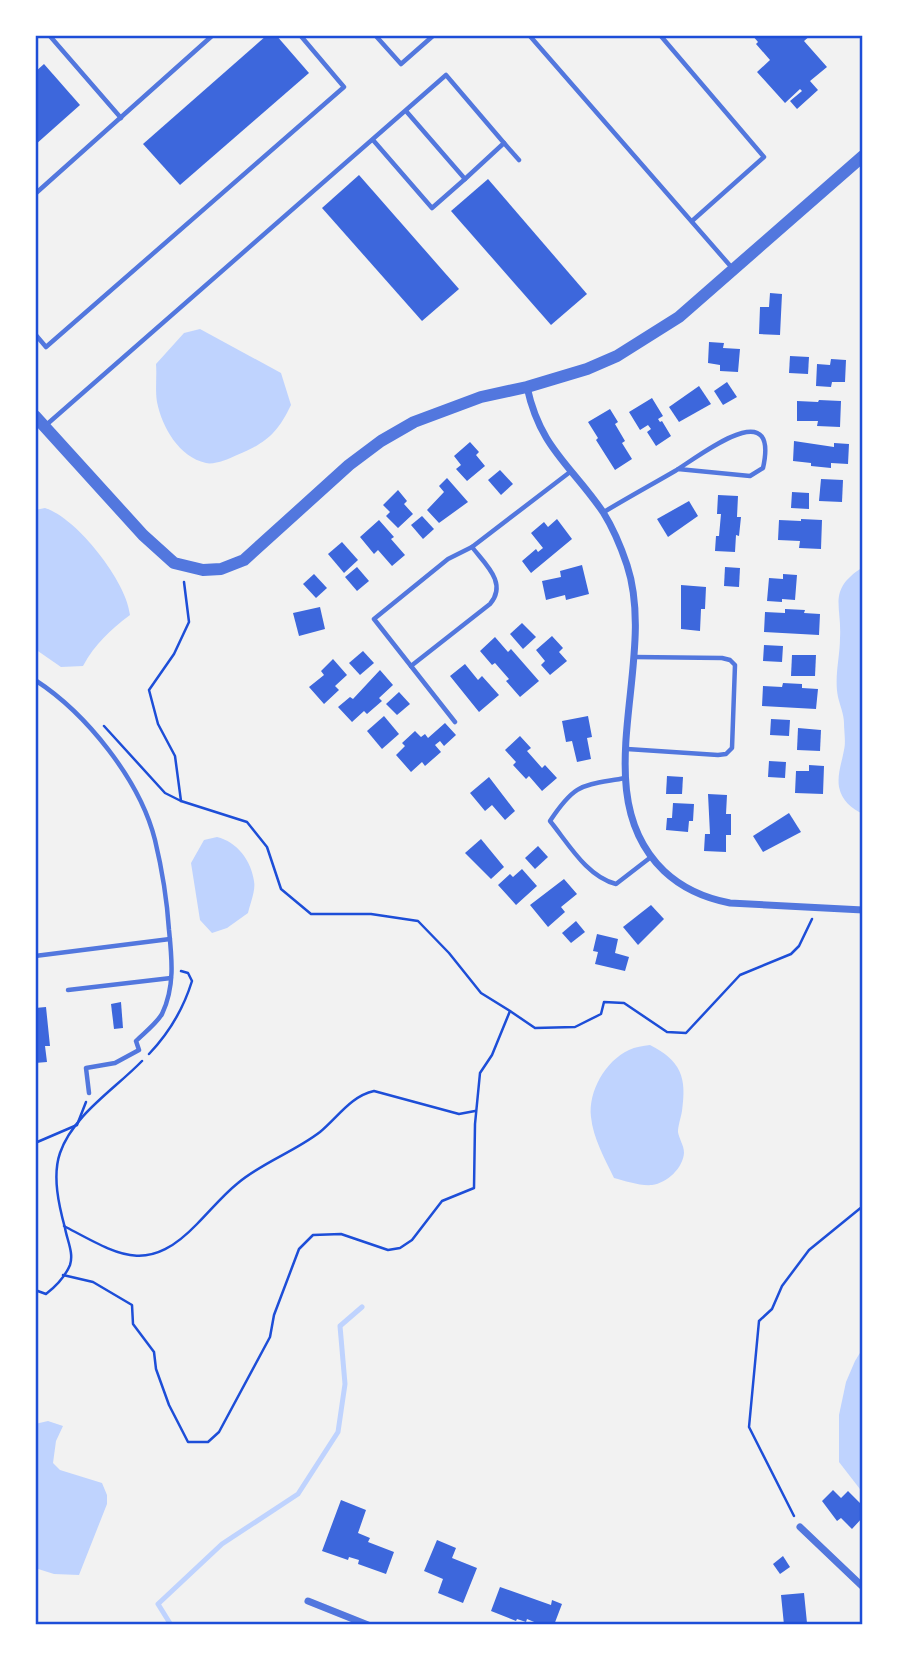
<svg xmlns="http://www.w3.org/2000/svg" width="898" height="1660" font-family="'Times New Roman',serif">
	<rect width="100%" height="100%" fill="#f2f2f2"/>
	<g fill="#bfd3fe">
		<path d="M200,329l81,44 10,32c-14,29 -25,38 -54,50 -8,4 -23,10 -31,8 -27,-6 -44,-36 -49,-61 -2,-12 0,-26 -1,-38l28,-31z"/>
		<path d="M45,508c32,10 82,74 85,107 -20,15 -35,29 -47,51l-22,1 -26,-18v-139z"/>
		<path d="M863,567v247c-12,-6 -21,-13 -24,-27 -2,-13 3,-25 5,-37 2,-8 0,-19 0,-27 0,-9 -4,-17 -6,-26 -4,-20 2,-40 2,-59 2,-33 -13,-48 23,-71z"/>
		<path d="M217,837c20,5 34,23 37,44 2,9 -4,23 -6,32l-21,15 -15,5 -12,-13 -9,-57 13,-23z"/>
		<path d="M650,1045c31,16 37,32 32,66 -1,6 -4,15 -4,21 1,7 6,13 6,21 -1,15 -17,30 -32,32 -12,1 -27,-4 -38,-7 -9,-19 -21,-40 -23,-61 -3,-25 14,-56 38,-67 6,-3 14,-4 21,-5z"/>
		<polygon points="863,1348 863,1493 839,1462 839,1415 846,1382 855,1361"/>
		<polygon points="48,1421 63,1426 56,1441 53,1463 60,1470 102,1483 107,1495 107,1504 79,1575 54,1574 35,1568 35,1424"/>
	</g>
	<g fill="none" stroke-linecap="round" stroke-linejoin="round">
		<polyline stroke="#bfd3fe" stroke-width="5" points="171,1625 158,1604 222,1544 298,1494 338,1432 345,1384 340,1326 362,1307"/>
	</g>
	<g fill="#3d67dc">
		<polygon points="267,35 276,35 309,73 180,185 143,144"/>
		<polygon points="752,35 811,35 804,41 827,67 810,81 818,90 797,109 790,101 802,91 800,89 785,103 757,72 770,60 756,44 758,42"/>
		<polygon points="44,64 80,105 35,145 35,72"/>
		<polygon points="359,175 459,289 422,321 322,208"/>
		<polygon points="488,179 587,294 551,325 451,211"/>
		<polygon points="770,293 782,294 780,335 759,334 760,307 769,307"/>
		<polygon points="709,342 724,343 723,348 740,349 738,372 720,371 720,365 708,363"/>
		<polygon points="790,356 809,357 808,374 789,373"/>
		<polygon points="831,359 846,360 845,382 832,382 831,387 816,386 817,364 830,365"/>
		<polygon points="727,382 737,397 723,405 714,391"/>
		<polygon points="699,386 711,404 679,422 669,407"/>
		<polygon points="652,398 663,416 658,419 660,422 662,421 671,436 656,446 647,432 651,429 648,425 640,430 629,412"/>
		<polygon points="819,400 841,401 840,427 817,426 818,421 797,421 797,401 818,402"/>
		<polygon points="610,409 618,422 615,424 625,441 622,443 632,459 615,470 596,440 598,438 588,422"/>
		<polygon points="794,441 834,447 834,443 849,444 848,464 831,463 831,468 811,466 811,463 793,461"/>
		<polygon points="470,442 479,452 476,455 485,466 467,481 456,469 461,465 454,456"/>
		<polygon points="500,470 513,484 501,495 488,480"/>
		<polygon points="447,478 468,502 439,523 427,510 444,492 439,486"/>
		<polygon points="821,479 843,480 842,502 819,501"/>
		<polygon points="398,490 407,501 404,504 413,514 398,528 386,516 390,512 383,505"/>
		<polygon points="792,492 809,493 809,509 791,508"/>
		<polygon points="718,495 738,496 737,517 741,517 739,536 736,535 735,552 715,551 716,536 719,536 721,514 717,514"/>
		<polygon points="689,501 698,516 668,537 657,519"/>
		<polygon points="422,516 434,529 423,539 411,525"/>
		<polygon points="557,519 572,539 531,573 522,561 536,549 538,552 543,548 531,533 544,522 548,527"/>
		<polygon points="801,519 822,520 821,549 799,548 800,541 778,540 779,520 801,521"/>
		<polygon points="379,520 394,537 391,539 405,555 392,566 378,550 374,554 360,537"/>
		<polygon points="342,542 358,560 344,573 328,554"/>
		<polygon points="582,565 589,594 566,600 565,595 546,600 542,581 561,577 560,571"/>
		<polygon points="357,567 369,581 357,591 345,577"/>
		<polygon points="725,567 740,568 739,587 724,586"/>
		<polygon points="314,574 327,588 316,598 303,584"/>
		<polygon points="783,574 797,575 795,600 782,599 782,602 767,601 769,578 783,579"/>
		<polygon points="681,585 706,587 705,609 701,609 700,631 681,629"/>
		<polygon points="320,607 325,629 299,636 293,613"/>
		<polygon points="785,609 805,610 804,613 820,614 819,635 764,632 765,612 785,613"/>
		<polygon points="522,623 536,637 523,649 510,634"/>
		<polygon points="552,636 563,648 559,652 567,661 550,675 541,665 545,661 536,650"/>
		<polygon points="495,637 508,652 511,649 539,681 520,697 506,681 509,679 495,663 492,665 480,651"/>
		<polygon points="764,645 783,646 782,662 763,661"/>
		<polygon points="363,651 374,663 360,675 349,663"/>
		<polygon points="792,655 816,655 815,676 791,676"/>
		<polygon points="333,659 347,675 335,686 339,690 324,704 309,687 324,675 321,671"/>
		<polygon points="465,664 478,680 482,676 499,695 479,712 450,676"/>
		<polygon points="380,670 393,685 379,698 382,701 367,714 364,711 352,722 338,707 350,697 353,699"/>
		<polygon points="783,683 802,684 802,688 818,689 816,709 762,706 763,686 782,687"/>
		<polygon points="399,692 410,704 397,715 386,704"/>
		<polygon points="384,716 399,734 382,749 367,731"/>
		<polygon points="588,716 592,737 587,738 591,759 577,762 572,741 566,742 562,721"/>
		<polygon points="771,719 790,720 789,736 770,735"/>
		<polygon points="445,723 456,735 444,746 440,741 435,745 441,752 425,766 422,762 411,772 396,755 405,746 402,743 415,731 421,737 425,734 428,738"/>
		<polygon points="798,728 821,730 820,751 797,750"/>
		<polygon points="520,736 531,748 527,751 542,768 545,765 557,778 542,791 529,776 526,779 513,765 516,762 505,750"/>
		<polygon points="769,761 786,762 785,778 768,777"/>
		<polygon points="809,765 824,766 823,794 795,793 796,771 809,771"/>
		<polygon points="667,776 683,777 682,794 666,794"/>
		<polygon points="489,777 515,811 505,820 492,805 485,811 470,793"/>
		<polygon points="708,794 727,795 726,814 731,814 731,835 726,835 726,852 704,851 705,834 710,834"/>
		<polygon points="673,803 694,804 693,821 689,821 688,832 666,830 667,818 672,818"/>
		<polygon points="789,813 801,832 763,852 753,836"/>
		<polygon points="481,839 504,867 491,879 465,853"/>
		<polygon points="538,846 548,857 535,869 525,858"/>
		<polygon points="522,869 537,886 516,905 498,885 510,874 513,877"/>
		<polygon points="564,879 577,894 561,907 565,912 548,927 530,905"/>
		<polygon points="651,905 664,919 638,945 623,927"/>
		<polygon points="576,921 585,932 571,943 562,933"/>
		<polygon points="597,934 618,939 615,953 629,957 625,971 595,964 598,952 593,951"/>
		<polygon points="121,1002 123,1028 114,1029 111,1004"/>
		<polygon points="46,1007 50,1046 45,1046 47,1062 35,1063 35,1008"/>
		<polygon points="833,1490 841,1498 848,1491 863,1506 863,1517 852,1529 841,1518 837,1521 822,1501"/>
		<polygon points="341,1500 366,1510 358,1533 370,1538 368,1542 394,1552 386,1574 358,1564 359,1560 349,1557 348,1560 322,1551"/>
		<polygon points="437,1540 456,1548 452,1558 477,1568 463,1603 438,1593 443,1579 424,1571"/>
		<polygon points="783,1556 790,1567 780,1574 773,1564"/>
		<polygon points="500,1587 551,1605 552,1600 562,1604 554,1625 539,1624 527,1619 526,1622 517,1619 516,1621 491,1611"/>
		<polygon points="804,1593 807,1623 819,1622 819,1625 784,1625 781,1595"/>
	</g>
	<g fill="none" stroke-linecap="round" stroke-linejoin="round">
		<g stroke="#1d4ed8" stroke-width="2.5">
			<polyline points="104,726 165,793 181,801"/>
			<polyline points="510,1011 535,1028 575,1027 601,1014 604,1002 624,1003 667,1032 686,1033 740,975 791,954 799,946 812,919"/>
			<path d="M149,1054c21,-22 34,-44 43,-73l-4,-8 -7,-2"/>
			<polyline points="35,1143 77,1125 86,1102"/>
			<path d="M64,1226c55,29 83,50 133,-2 14,-14 26,-29 41,-41 25,-21 56,-31 82,-51 18,-15 31,-36 54,-41l85,23 16,-3"/>
			<polyline points="63,1275 93,1282 132,1305 133,1324 154,1352 156,1369 169,1405 188,1442 208,1442 219,1432 270,1337 274,1315 299,1249 313,1235 341,1234 388,1250 400,1248 412,1240 442,1201 474,1188 475,1124 480,1073 492,1055 510,1011 481,993 449,953 418,921 371,914 311,914 281,889 267,847 247,822 181,801 175,756 158,724 149,690 174,654 189,622 184,582"/>
			<path d="M35,1290l11,4c9,-7 19,-17 24,-29 4,-12 -3,-25 -5,-37 -6,-22 -13,-52 -5,-75 13,-38 55,-64 82,-92"/>
			<polyline points="794,1516 749,1427 759,1321 772,1309 782,1286 809,1250 863,1206"/>
		</g>
		<g stroke="#5277de" stroke-width="4.5">
			<polyline points="49,35 121,118"/>
			<polyline points="375,35 401,64 434,35"/>
			<polyline points="529,35 733,269"/>
			<polyline points="660,35 764,157 692,221"/>
			<polyline points="373,140 432,208 465,179"/>
			<polyline points="504,143 519,160"/>
			<polyline points="35,194 213,35"/>
			<polyline points="35,334 46,347 344,87 300,35"/>
			<polyline points="45,426 446,75 504,143 465,179 406,111"/>
			<path d="M604,512c23,-14 47,-27 71,-41 23,-14 105,-79 88,-3l-13,8 -72,-7"/>
			<path d="M411,666l79,-62c18,-21 -5,-40 -18,-57"/>
			<path d="M35,680c51,33 105,100 120,160 7,29 12,60 14,90 3,29 6,57 -7,84 -6,10 -18,19 -26,27l3,9 -24,13 -29,5 3,25"/>
			<polyline points="455,722 374,619 448,559 472,547 570,472"/>
			<polyline points="627,749 718,755 726,754 732,748 735,665 730,660 722,658 634,657"/>
			<path d="M625,778c-43,8 -49,4 -75,43 18,22 37,56 66,63l35,-27"/>
			<polyline points="35,956 170,939"/>
			<polyline points="68,990 171,978"/>
		</g>
		<g stroke="#5277de" stroke-width="7">
			<path d="M527,387c13,61 44,78 76,125 10,16 18,35 24,53 32,97 -44,228 37,306 19,18 40,27 66,32l133,7"/>
			<polyline points="800,1527 863,1587"/>
			<polyline points="308,1601 368,1625"/>
		</g>
		<polyline stroke="#5277de" stroke-width="12" points="35,416 143,535 174,563 203,570 221,569 244,560 349,465 381,441 414,422 481,397 527,387 587,369 617,356 679,317 863,156"/>
	</g>
	<rect width="898" height="1660" fill="none" stroke="#ffffff" stroke-width="74"/>
	<rect x="37" y="37" width="824" height="1586" fill="none" stroke="#1d4ed8" stroke-width="2.5"/>
</svg>
